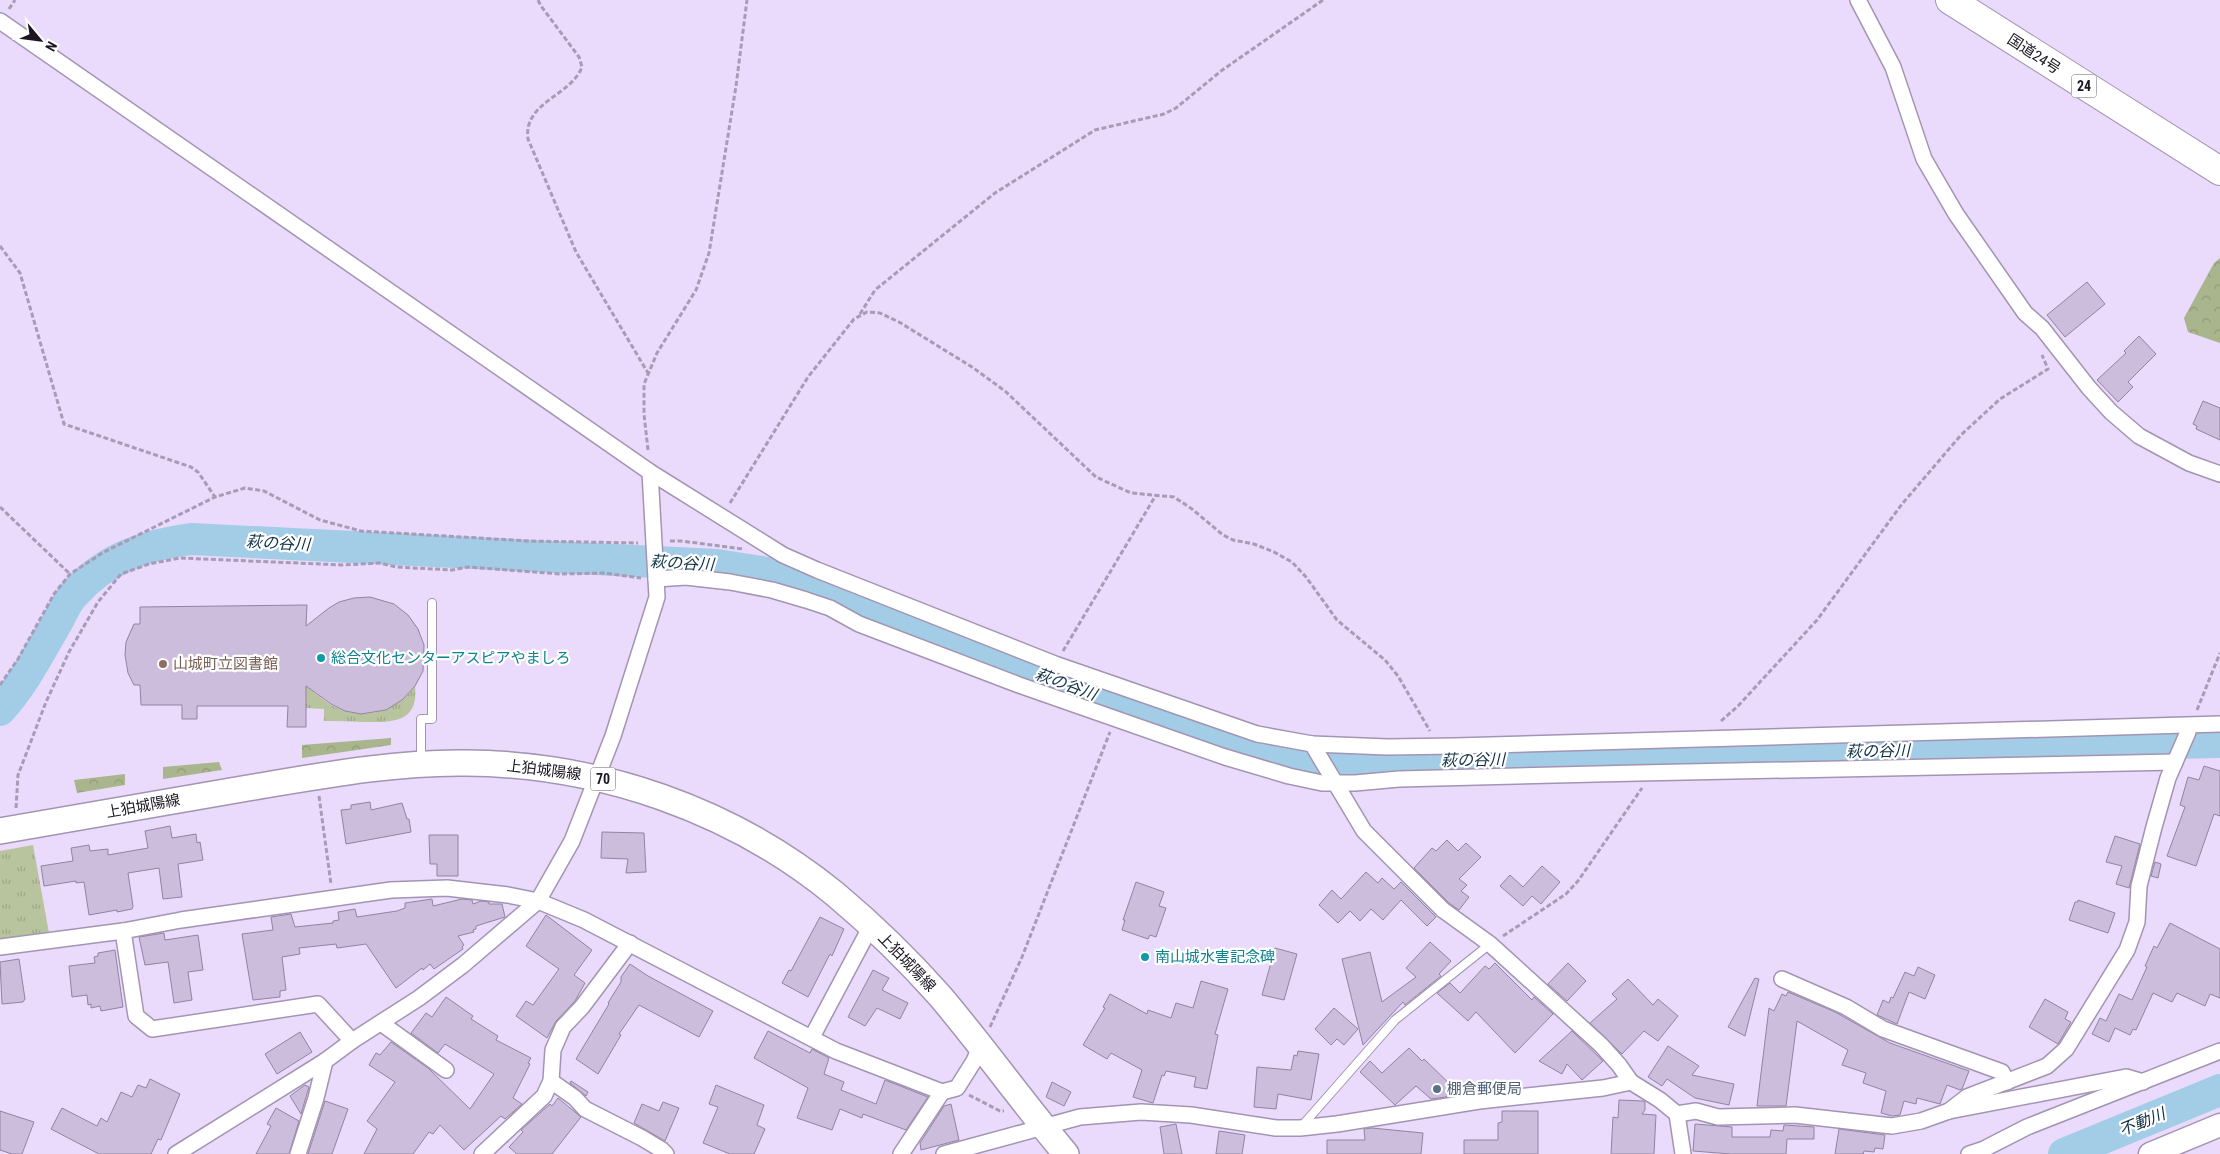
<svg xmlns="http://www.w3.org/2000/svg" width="2220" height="1154" font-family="'Roboto Condensed','Noto Sans JP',sans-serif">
	<defs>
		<pattern id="grass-tufts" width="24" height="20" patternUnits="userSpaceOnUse" patternTransform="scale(1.25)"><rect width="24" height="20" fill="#b8c49e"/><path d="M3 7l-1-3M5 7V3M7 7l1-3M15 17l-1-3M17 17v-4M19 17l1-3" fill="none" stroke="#9ea888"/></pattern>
		<pattern id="forest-crowns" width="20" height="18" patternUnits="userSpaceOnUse" patternTransform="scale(1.25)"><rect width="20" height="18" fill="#a9b58d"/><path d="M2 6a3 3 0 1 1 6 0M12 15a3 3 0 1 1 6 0" fill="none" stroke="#919b79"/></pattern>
	</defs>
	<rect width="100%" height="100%" fill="#eadbfc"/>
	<g fill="url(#grass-tufts)">
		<path d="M306,686c9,7 19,16 29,21 29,14 61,5 80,-21 4,38 -24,36 -51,36 -13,-1 -27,-1 -40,-1v-12l-18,-1z"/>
		<polygon points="33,845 49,933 0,940 0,851"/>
	</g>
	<g fill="url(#forest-crowns)">
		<polygon points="2220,258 2220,343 2188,332 2184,318 2214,263"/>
		<polygon points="391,738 391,745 302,758 302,745"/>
		<polygon points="219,762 222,770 163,779 163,767"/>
		<polygon points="125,774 125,785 77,793 74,780"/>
	</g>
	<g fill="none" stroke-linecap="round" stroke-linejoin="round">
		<g stroke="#a3cce6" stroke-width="32">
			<path d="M0,710c23,-25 39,-57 56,-86 6,-10 10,-22 18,-30 32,-36 71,-49 117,-55l526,26 56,9 64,20 86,37 209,78 146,50 34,5 43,1 170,-7 695,-16"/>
			<polyline points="2064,1154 2220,1090"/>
		</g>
	</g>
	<g fill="#ccbddd" stroke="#9183a1">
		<polygon points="2087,282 2105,304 2065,337 2047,315"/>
		<polygon points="2139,336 2156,354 2128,382 2133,387 2118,402 2097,380 2126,353 2124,351"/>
		<polygon points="2203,401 2220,408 2220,440 2196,429 2197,426 2193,424"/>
		<polygon points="370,597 394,604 408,615 418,629 424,645 423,671 415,686 402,700 386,710 361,714 345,711 331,704 306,686 306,727 287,727 288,706 197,706 197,719 182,719 182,705 141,705 140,685 134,685 128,673 125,655 126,642 134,624 140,624 140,607 307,605 306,626 329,608 339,602 354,598"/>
		<polygon points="2204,766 2220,771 2220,816 2214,814 2196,866 2167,856 2185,807 2180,805 2188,777 2199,780"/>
		<polygon points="370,802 371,810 402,803 407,819 409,819 411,832 346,844 341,810 351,809 351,805"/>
		<polygon points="170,826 172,838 196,834 197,843 200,842 203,860 178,864 182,897 163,899 159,868 128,873 133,906 132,909 117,912 117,910 89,915 84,882 76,883 76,881 44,886 41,866 73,861 71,848 89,845 90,851 108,849 108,855 148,848 145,831"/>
		<polygon points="602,832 644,833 646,872 626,873 628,859 601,858"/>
		<polygon points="429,835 458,835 458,876 437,876 437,864 430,864"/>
		<polygon points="2115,836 2140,844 2129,888 2116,884 2122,866 2106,862"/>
		<polygon points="1447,840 1458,851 1466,843 1481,857 1459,879 1467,885 1461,891 1469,897 1459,910 1449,903 1414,868 1432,848 1436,851"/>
		<polygon points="2155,862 2161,864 2158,878 2151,876"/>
		<polygon points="1542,866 1560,882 1541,904 1532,896 1523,906 1500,886 1510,875 1523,887"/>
		<polygon points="1366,872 1378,883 1382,878 1394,889 1401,882 1436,917 1427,926 1401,900 1383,920 1371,909 1360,921 1350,911 1338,923 1319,905 1332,890 1341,899"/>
		<polygon points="1136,882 1164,892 1159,906 1166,908 1156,937 1150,935 1148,939 1122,930 1125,920 1123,920"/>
		<polygon points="432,899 433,906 462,899 472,900 473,904 481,901 489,902 489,904 502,904 505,917 476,926 476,929 473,930 474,932 458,936 464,945 462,947 463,949 434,969 430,964 423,970 422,968 396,988 366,944 337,948 336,944 299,948 300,954 282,957 286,990 280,991 280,997 253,1000 242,934 273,930 271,917 291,914 295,927 333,923 333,921 339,920 338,912 355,909 357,917 397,911 405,908 405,903"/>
		<polygon points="2078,900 2115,913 2108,933 2069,920 2075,902 2078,902"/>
		<polygon points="546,915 592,950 574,975 585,983 575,1001 556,1021 547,1038 516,1016 526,1001 533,1005 559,969 526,946"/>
		<polygon points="820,917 844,929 832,956 830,954 808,997 782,983 789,970 791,971"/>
		<polygon points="2170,923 2220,949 2220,998 2210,994 2205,1006 2177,993 2172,1002 2153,993 2136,1030 2133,1029 2130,1035 2115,1028 2109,1042 2092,1034 2100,1018 2106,1021 2119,994 2132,1000 2147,967 2145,966 2154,946 2157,948"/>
		<polygon points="164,933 165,940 198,935 203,970 188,972 192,1000 174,1003 168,962 145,965 139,937"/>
		<polygon points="1430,942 1451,961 1439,974 1441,976 1405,1005 1403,1002 1363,1045 1342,959 1370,952 1382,1002 1416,977 1406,968"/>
		<polygon points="1275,948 1297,954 1284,1000 1262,995"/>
		<polygon points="115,950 123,1007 101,1011 100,1006 91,1008 91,1004 88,1005 87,995 72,997 69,966 95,963 94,957 98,956 98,953"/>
		<polygon points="19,959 25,999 23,1002 2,1004 0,962"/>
		<polygon points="1495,963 1532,1000 1534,997 1553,1014 1515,1053 1476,1012 1468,1021 1437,993 1450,983 1460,993 1485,966 1489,969"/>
		<polygon points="1568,963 1586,981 1567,1001 1548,984"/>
		<polygon points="630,964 648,976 713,1011 699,1037 639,1005 619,1034 621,1035 598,1074 576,1059 609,1004 608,1003 621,982 621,977"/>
		<polygon points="1918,967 1935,975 1925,999 1909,992 1897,1024 1877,1015 1883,1000 1889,1003 1891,997 1893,998 1905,972 1914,976"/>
		<polygon points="873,970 889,978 882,990 908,1003 900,1019 877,1008 865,1026 848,1017"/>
		<polygon points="1755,978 1759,979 1745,1036 1728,1027"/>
		<polygon points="1628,979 1653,1005 1658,999 1678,1016 1658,1041 1644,1031 1622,1054 1590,1023 1617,999 1612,994"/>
		<polygon points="1201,981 1228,989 1215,1034 1218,1035 1207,1089 1194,1087 1196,1077 1166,1071 1164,1076 1162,1075 1153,1103 1133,1097 1142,1070 1111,1053 1107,1059 1083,1045 1105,1008 1103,1007 1110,994 1147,1014 1148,1010 1171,1018 1176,1003 1193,1008"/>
		<polygon points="1788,992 1835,1012 1890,1043 1969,1071 1962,1089 1960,1090 1947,1085 1940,1104 1917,1098 1916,1104 1904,1101 1900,1115 1892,1116 1881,1113 1886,1091 1863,1083 1866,1073 1842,1065 1848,1050 1797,1021 1786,1106 1757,1106 1769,1008 1774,1011 1782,994 1786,996"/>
		<polygon points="446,997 473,1016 471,1019 498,1036 496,1040 531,1058 528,1063 530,1064 513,1098 522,1104 505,1119 501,1116 464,1150 440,1125 433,1134 429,1132 413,1154 364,1154 377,1129 367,1121 395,1082 369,1065 376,1053 380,1055 391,1042 428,1068 470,1109 494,1074 445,1044 438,1053 411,1033 426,1013 432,1017"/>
		<polygon points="2045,999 2068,1012 2065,1019 2071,1022 2058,1044 2029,1027"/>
		<polygon points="1334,1008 1358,1029 1344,1045 1337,1039 1331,1045 1315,1029"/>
		<polygon points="768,1031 810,1053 812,1049 829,1058 824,1074 844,1082 841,1090 876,1104 885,1080 928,1097 906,1130 863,1114 862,1118 840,1109 832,1130 797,1118 808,1088 754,1058"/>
		<polygon points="1572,1031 1603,1061 1582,1080 1567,1064 1562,1074 1539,1061"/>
		<polygon points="300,1032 312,1052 277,1074 265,1054"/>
		<polygon points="1668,1046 1699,1066 1692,1075 1734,1084 1729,1105 1695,1098 1667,1079 1662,1086 1648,1077"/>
		<polygon points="1409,1048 1422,1061 1424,1059 1454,1088 1446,1097 1431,1099 1416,1086 1395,1105 1360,1072 1370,1061 1382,1073"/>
		<polygon points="1298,1051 1319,1054 1311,1100 1278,1094 1276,1109 1254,1107 1257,1067 1291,1070 1294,1055 1297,1056"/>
		<polygon points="150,1079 180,1094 161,1140 158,1139 151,1154 99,1154 51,1129 62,1108 97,1126 101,1118 107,1122 121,1092 132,1097 138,1085 146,1088"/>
		<polygon points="571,1081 588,1092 586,1096 570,1083"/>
		<polygon points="1052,1082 1071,1092 1064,1106 1046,1097"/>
		<polygon points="305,1085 309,1087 301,1114 290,1096"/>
		<polygon points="716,1085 764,1105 757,1125 765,1129 754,1154 730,1154 703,1143 718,1107 709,1104"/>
		<polygon points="558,1098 581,1117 552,1154 517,1154 509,1147 523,1132 521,1130 550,1104 552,1106"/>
		<polygon points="1619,1100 1643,1101 1645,1102 1645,1110 1642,1114 1656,1115 1654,1154 1611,1154 1613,1117 1618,1118"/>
		<polygon points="325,1101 348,1109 332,1154 308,1154"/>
		<polygon points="663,1102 679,1108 665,1141 634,1123 642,1104 659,1111"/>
		<polygon points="951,1104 959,1140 921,1150 920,1143 944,1106"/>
		<polygon points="276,1108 299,1121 289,1154 256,1154 271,1126 267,1124"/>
		<polygon points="0,1111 34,1122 22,1154 12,1154 0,1150"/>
		<polygon points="1502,1111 1538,1111 1538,1154 1464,1154 1464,1140 1498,1140 1498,1123 1502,1122"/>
		<polygon points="1176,1124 1182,1154 1164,1154 1160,1127"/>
		<polygon points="1695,1124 1732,1127 1732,1137 1770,1137 1771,1130 1783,1131 1784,1125 1814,1127 1814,1139 1787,1139 1786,1154 1731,1154 1693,1151"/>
		<polygon points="1372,1128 1423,1133 1421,1154 1327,1154 1327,1140 1365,1140 1364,1129"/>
		<polygon points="1839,1129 1885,1135 1883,1149 1875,1148 1874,1152 1864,1151 1863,1154 1835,1154"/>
		<polygon points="1219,1131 1245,1135 1242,1154 1216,1154"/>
	</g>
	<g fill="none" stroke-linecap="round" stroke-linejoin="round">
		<g stroke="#a394b3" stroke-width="10">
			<g id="lane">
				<polyline points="421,760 421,719 432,719 432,603"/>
				<polyline points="1301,1127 1395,1020 1490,944"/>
			</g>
		</g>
		<g stroke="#a394b3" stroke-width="18">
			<g id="street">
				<polyline points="1858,0 1893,67 1924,159 1956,214 2025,313 2042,328 2089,388 2111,412 2139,436 2189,463 2220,474"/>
				<polyline points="0,21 650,472 783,555 817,570 1055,664 1257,734 1312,744 1364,831 1443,910 1490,944 1601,1045 1619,1065 1631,1082 1660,1100 1677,1114 1683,1154"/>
				<polyline points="656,579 686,577 730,582 772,590 806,600 830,608 859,624 1019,685 1225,757 1289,776 1322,783 1355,783 1399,779 1638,773 2175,762"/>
				<polyline points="1312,744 1388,747 1455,746 2220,724"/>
				<polyline points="123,931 136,1016 152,1029 318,1004 352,1041"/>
				<polyline points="0,947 123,931 181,920 391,890 447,888 508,895 538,901 584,920 836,1051 942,1092 957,1088 974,1061 980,1047"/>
				<polyline points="1782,979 1846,1007 1883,1029 2002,1072 2007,1082"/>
				<polyline points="381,1023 446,1070"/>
				<polyline points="812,1037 871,926"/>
				<polyline points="551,1081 575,1098 585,1109 642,1138 662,1150 666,1154"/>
				<polyline points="1949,1111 1967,1097 2047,1066 2066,1049 2127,950 2137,922 2139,886 2154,827 2168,778 2188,732"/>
				<polyline points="1677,1114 1696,1111 1718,1117 1795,1115 1892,1126 1921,1121 1949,1111 2126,1077 2143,1082"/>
				<polyline points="176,1154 325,1061 352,1041 419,998 463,965 538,901 572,841 613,736 657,597 650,472"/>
				<polyline points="298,1154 316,1098 325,1061"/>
				<polyline points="482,1154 544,1096 551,1081 553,1050 563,1027 582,1007 630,943"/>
				<polyline points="901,1154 942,1092"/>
				<polyline points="944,1154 1080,1117 1141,1112 1191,1115 1276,1128 1300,1128 1337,1124 1479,1101 1603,1088 1631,1082"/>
				<polyline points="1969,1154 1984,1149 2027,1127 2220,1051"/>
			</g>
		</g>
		<g stroke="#a394b3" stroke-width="25">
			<polyline id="secondary" points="2150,1154 2220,1125"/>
		</g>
		<g stroke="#a394b3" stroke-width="28">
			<path id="primary" d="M0,831c82,-15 165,-29 248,-43 72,-12 145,-26 218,-25 133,1 265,46 369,131 37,31 73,66 105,102 44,52 83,107 126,158"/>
		</g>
		<g stroke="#a394b3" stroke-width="30">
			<polyline id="highway" points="1950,0 2220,171"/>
		</g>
		<g stroke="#a79bb5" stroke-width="3" stroke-dasharray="5 2.5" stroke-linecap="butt">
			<path d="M538,0l3,6 38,51 3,10c-11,29 -59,35 -54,72l48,113 72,121"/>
			<polyline points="9,9 15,0"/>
			<polyline points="0,246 20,273 64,424 191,467 198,472 215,497"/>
			<polyline points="860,314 875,290 995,193 1095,130 1164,114 1176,108 1221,71 1323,0"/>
			<polyline points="648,450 644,414 644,384 657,353 696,290 709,253 736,86 747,0"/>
			<polyline points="730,503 808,377 854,319 867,312 880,313 899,322 972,367 1005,391 1096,477 1131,493 1174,497 1192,509 1223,535 1233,540 1254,544 1274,552 1292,562 1306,577 1337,620 1385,660 1398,676 1430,731"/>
			<polyline points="0,507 70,574"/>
			<polyline points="670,541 681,541 743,549"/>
			<polyline points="1063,651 1156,495"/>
			<polyline points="0,685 18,659 54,594 70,574 104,552 215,497 245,488 264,491 320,520 361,531 529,541 638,543"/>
			<polyline points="2197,710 2220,653"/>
			<polyline points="1721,721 1738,706 1817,620 1902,504 1961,435 2000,399 2048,369 2042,355"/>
			<polyline points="319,796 331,884"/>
			<polyline points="16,808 18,775 46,702 69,652 98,602 121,574 149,564 180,558 343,565 380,563 396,567 452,570 468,567 561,574 604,573 641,578"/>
			<polyline points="1503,936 1566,894 1578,881 1642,788"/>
			<polyline points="990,1027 1022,957 1110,732"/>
			<polyline points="969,1095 1000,1111 1004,1111"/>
		</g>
		<use href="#lane" stroke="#fff" stroke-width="8"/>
		<use href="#street" stroke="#fff" stroke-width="15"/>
		<use href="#secondary" stroke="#fff" stroke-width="22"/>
		<use href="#primary" stroke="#fff" stroke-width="25"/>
		<use href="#highway" stroke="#fff" stroke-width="28"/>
	</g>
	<g fill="#0f9aa8" stroke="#fff" stroke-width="2">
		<circle cx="321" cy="658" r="5"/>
		<circle cx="1145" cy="957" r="5"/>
	</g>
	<circle fill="#8d6e63" stroke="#fff" stroke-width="2" cx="163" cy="664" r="5"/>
	<circle fill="#5c6f8a" stroke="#fff" stroke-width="2" cx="1437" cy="1089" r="5"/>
	<g text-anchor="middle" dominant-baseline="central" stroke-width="4.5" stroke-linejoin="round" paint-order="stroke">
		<g fill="#fff" stroke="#5f5c64" stroke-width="1">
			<rect x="2071.5" y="74.5" width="25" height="23" rx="4"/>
			<rect x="590.5" y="767.5" width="25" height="23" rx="4"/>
		</g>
		<g font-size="14" font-weight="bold" fill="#1b1621">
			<text x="2084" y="86">24</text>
			<text x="603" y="779">70</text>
		</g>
		<g font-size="15" fill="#1b1621" stroke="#fff">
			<text transform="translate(2034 54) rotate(33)">国道24号</text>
			<text transform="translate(544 770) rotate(7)">上狛城陽線</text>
			<text transform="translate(143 806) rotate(-10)">上狛城陽線</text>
			<text transform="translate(907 962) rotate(46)">上狛城陽線</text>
		</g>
		<g font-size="15" fill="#0d838f" stroke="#fff" text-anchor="start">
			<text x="331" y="658">総合文化センターアスピアやましろ</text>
			<text x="1155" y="957">南山城水害記念碑</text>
		</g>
		<g font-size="15" fill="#785e54" stroke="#fff" text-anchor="start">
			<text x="173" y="664">山城町立図書館</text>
		</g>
		<g font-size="15" fill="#4e5e75" stroke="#fff" text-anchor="start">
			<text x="1447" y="1089">棚倉郵便局</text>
		</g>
		<g font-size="16" font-style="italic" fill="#0e3043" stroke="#fff">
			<text transform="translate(278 543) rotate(3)">萩の谷川</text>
			<text transform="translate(682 563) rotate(3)">萩の谷川</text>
			<text transform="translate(1066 684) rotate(20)">萩の谷川</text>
			<text transform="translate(1878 751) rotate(-1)">萩の谷川</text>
			<text transform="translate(1473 760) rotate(-1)">萩の谷川</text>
			<text transform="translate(2142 1122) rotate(-22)">不動川</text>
		</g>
	</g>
	<g transform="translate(40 40) rotate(119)" stroke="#ffffff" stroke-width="4" paint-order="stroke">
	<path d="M0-4L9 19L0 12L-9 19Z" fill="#1b1621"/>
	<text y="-8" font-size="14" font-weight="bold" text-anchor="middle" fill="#1b1621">N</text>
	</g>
</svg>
